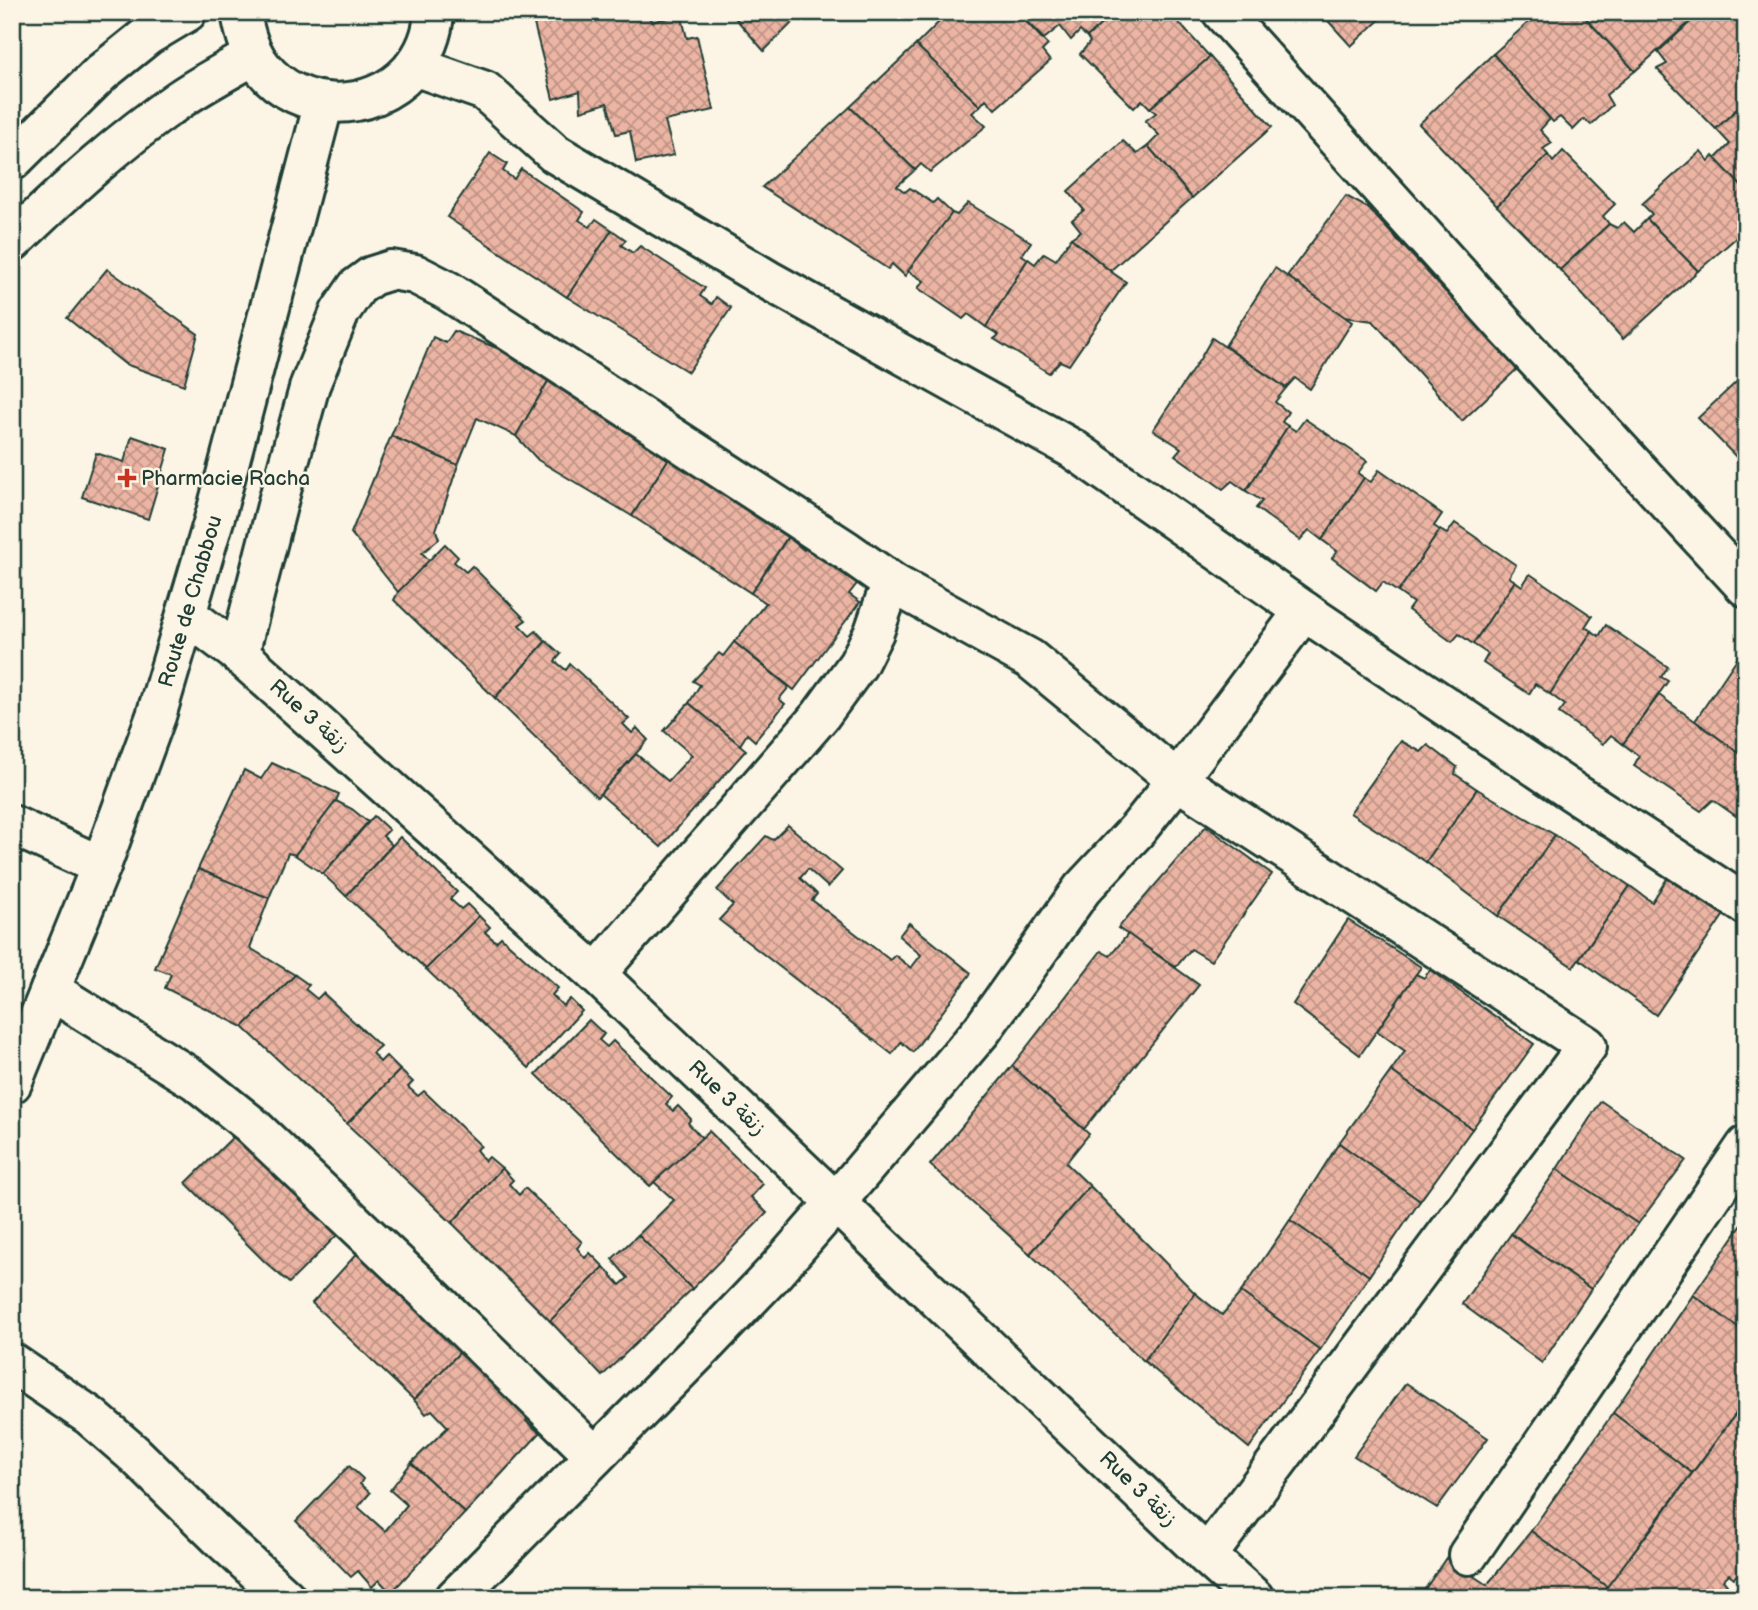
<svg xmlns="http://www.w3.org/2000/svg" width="1758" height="1610" font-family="'Balsamiq Sans','Playpen Sans Arabic',sans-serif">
	<defs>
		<pattern id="building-cross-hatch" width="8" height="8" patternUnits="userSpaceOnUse" patternTransform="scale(1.75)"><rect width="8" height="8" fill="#ecb4a3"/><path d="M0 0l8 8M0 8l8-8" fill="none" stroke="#bf9486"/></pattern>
	</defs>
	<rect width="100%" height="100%" fill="#fcf5e5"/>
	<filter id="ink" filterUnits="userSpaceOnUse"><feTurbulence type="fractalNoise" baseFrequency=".0143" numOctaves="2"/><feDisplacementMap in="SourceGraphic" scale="14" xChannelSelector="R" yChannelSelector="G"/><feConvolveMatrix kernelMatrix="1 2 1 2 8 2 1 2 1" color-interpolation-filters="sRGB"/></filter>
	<g filter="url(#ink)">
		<g fill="url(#building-cross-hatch)" stroke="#1f3d34" stroke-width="2">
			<polygon points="531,12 650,12 652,22 681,14 687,38 697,36 714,110 665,121 674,155 636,163 630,131 616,134 607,103 581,111 580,91 553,99"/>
			<polygon points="730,12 803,12 764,51"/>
			<polygon points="949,12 1017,12 1048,45 1042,51 1050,61 995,109 986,99 980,106 916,45"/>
			<polygon points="1017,12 1115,12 1087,37 1080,31 1071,40 1060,26 1044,39"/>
			<polygon points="1115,12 1169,12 1210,57 1150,108 1142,100 1134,108 1080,54 1090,42 1087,37"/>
			<polygon points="1320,12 1388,12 1351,46"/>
			<polygon points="1540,12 1580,12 1635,71 1606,95 1612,105 1591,125 1584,119 1573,130 1560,117 1553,122 1493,54"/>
			<polygon points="1580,12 1701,12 1635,71"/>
			<polygon points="1701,12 1744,12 1746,14 1746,100 1716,129 1657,69 1667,64 1658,52"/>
			<polygon points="916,45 980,106 972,113 986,126 930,172 921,164 915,170 850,107"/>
			<polygon points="1493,54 1550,119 1540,130 1552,143 1543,149 1548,155 1497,206 1419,124"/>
			<polygon points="1210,57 1272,127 1192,198 1148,146 1159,135 1145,121 1156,113 1150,108"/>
			<polygon points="1746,100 1746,191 1715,159 1730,144 1716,129"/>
			<polygon points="850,107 915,170 897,186 905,192 910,188 933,203 937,199 952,213 905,276 892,264 888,269 762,187"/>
			<polygon points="1123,141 1137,154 1148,146 1192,198 1110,271 1071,238 1081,231 1072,220 1084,210 1068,191"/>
			<polygon points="1563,151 1615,204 1603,216 1609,224 1560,270 1497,206 1548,155 1553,162"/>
			<polygon points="1701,151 1709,161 1713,156 1746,191 1746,229 1698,271 1647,219 1652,214 1642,204"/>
			<polygon points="490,153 507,164 503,171 514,179 521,169 584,212 579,220 590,227 596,219 612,230 567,297 447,217"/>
			<polygon points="1346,196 1368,208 1517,369 1462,421 1373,321 1344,317 1287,276"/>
			<polygon points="968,203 1031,242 1022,255 1028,259 986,327 968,314 963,319 918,288 924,281 908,271 952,213 957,215"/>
			<polygon points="1647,219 1698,271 1623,339 1560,270 1609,224 1617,228 1624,222 1634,232"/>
			<polygon points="612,230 626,240 621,245 633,253 640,246 705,288 700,296 712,304 716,297 731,308 688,372 567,297"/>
			<polygon points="1071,238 1110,271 1126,282 1069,365 1060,361 1049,373 994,339 999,335 986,327 1028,259 1035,264 1044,253 1056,260"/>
			<polygon points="1275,268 1352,322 1310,389 1295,378 1286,388 1225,346"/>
			<polygon points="107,269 198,334 184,385 125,364 67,318"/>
			<polygon points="454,331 527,360 525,367 550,378 516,436 477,418 458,465 391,436 433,337 446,343"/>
			<polygon points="1212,338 1286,388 1275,402 1288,412 1282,422 1288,426 1246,491 1232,481 1223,489 1175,455 1181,448 1153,430 1200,359"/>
			<polygon points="1746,373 1746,467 1698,418"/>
			<polygon points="550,378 653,448 658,442 673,452 632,516 538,460 516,436"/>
			<polygon points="1305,419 1367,461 1358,473 1364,478 1322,540 1309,530 1300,540 1256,508 1262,501 1246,491 1288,426 1296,431"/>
			<polygon points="132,436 169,449 148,519 82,497 96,453 124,462"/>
			<polygon points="391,436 458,465 436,530 439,539 422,553 430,561 398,592 351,533"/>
			<polygon points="673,452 687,463 683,468 772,526 775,520 792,530 751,593 632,516"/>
			<polygon points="1379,470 1442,514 1434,526 1440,530 1398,592 1383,582 1376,591 1332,558 1337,551 1322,540 1364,478 1371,482"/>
			<polygon points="1455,523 1516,565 1509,577 1515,581 1473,644 1459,634 1452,642 1408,610 1413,603 1398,592 1440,530 1447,534"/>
			<polygon points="788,537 804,550 810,544 859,581 849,594 860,602 794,690 734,642 766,603 751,593"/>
			<polygon points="445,544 458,557 454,562 466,572 472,566 526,620 519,625 530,636 536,631 546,641 495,698 394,600 398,592"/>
			<polygon points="1530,574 1592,616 1585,627 1592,631 1550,694 1535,684 1529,694 1483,663 1488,654 1473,644 1515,581 1522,586"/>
			<polygon points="1606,625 1668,667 1661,677 1668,681 1623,744 1611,735 1603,744 1559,713 1565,705 1550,694 1592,631 1599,636"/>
			<polygon points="546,641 561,654 555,661 566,670 570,664 629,719 623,724 632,733 637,728 648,740 597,797 495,698"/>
			<polygon points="734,642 789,687 779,699 785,704 755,741 747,734 740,745 689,703 700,685 693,681 719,653 723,656"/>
			<polygon points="1746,645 1746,758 1695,721"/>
			<polygon points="1659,695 1746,758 1746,802 1736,816 1713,800 1701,811 1634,766 1639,756 1623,744"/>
			<polygon points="689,703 746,750 661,847 600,794 636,754 668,781 692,755 664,731"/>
			<polygon points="1401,741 1421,752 1428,745 1457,767 1455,774 1477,789 1426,862 1350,813"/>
			<polygon points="272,763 339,794 336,801 295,855 288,853 269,898 198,869 244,770 261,779"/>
			<polygon points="1477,789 1555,835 1498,916 1426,862"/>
			<polygon points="336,801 352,809 368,822 323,874 295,855"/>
			<polygon points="374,816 389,830 383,836 392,845 346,896 323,874"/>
			<polygon points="788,825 842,871 828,887 808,869 800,878 817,894 812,900 890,960 895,955 911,968 921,955 899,936 909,923 971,973 913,1052 901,1042 892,1054 719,920 733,905 717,890 766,836 773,840"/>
			<polygon points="1206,826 1272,874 1211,961 1191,949 1176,967 1118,928"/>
			<polygon points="1555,835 1630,886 1573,967 1498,916"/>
			<polygon points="400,837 457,892 450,899 461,909 467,904 479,916 426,969 346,896"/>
			<polygon points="198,869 269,898 250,948 295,975 243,1027 165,988 171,974 155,968"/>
			<polygon points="1672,871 1727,910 1656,1015 1579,959 1630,886 1652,902"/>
			<polygon points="479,916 490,927 485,932 496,942 501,937 558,988 552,995 563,1006 570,999 582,1011 529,1068 426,969"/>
			<polygon points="1348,920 1421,967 1360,1055 1293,1004"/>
			<polygon points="1128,934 1199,985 1084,1129 1012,1066 1101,951 1110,956"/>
			<polygon points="1430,970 1534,1044 1472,1129 1391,1071 1405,1051 1377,1031 1416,974 1424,978"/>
			<polygon points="295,975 309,985 305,989 317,999 323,993 380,1046 372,1053 380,1062 386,1056 400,1070 347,1124 243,1027"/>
			<polygon points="589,1020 604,1034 599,1040 607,1047 613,1041 672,1097 666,1104 673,1111 678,1106 691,1119 688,1123 702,1138 650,1186 536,1074"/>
			<polygon points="1012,1066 1089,1134 1066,1163 1090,1186 1030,1254 930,1165"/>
			<polygon points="400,1070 413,1082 408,1087 418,1096 424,1091 481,1146 476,1150 485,1161 489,1157 502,1168 452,1223 347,1124"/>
			<polygon points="1391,1071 1472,1129 1420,1201 1339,1143"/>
			<polygon points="1601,1101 1686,1160 1638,1224 1557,1169"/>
			<polygon points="239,1131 253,1144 248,1149 344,1228 289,1283 265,1262 186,1183"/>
			<polygon points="709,1131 763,1184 751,1197 767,1213 692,1289 638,1235 674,1200 654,1182"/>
			<polygon points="1339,1143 1420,1201 1369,1276 1290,1220"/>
			<polygon points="502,1168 513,1180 509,1184 519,1195 525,1188 582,1242 577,1248 585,1258 590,1253 604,1267 550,1321 452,1223"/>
			<polygon points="1557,1169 1638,1224 1591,1289 1511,1234"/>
			<polygon points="1090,1186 1195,1293 1144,1361 1030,1254"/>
			<polygon points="1746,1219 1746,1333 1693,1295"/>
			<polygon points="1290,1220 1369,1276 1320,1350 1241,1292"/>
			<polygon points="1511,1234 1591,1289 1542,1363 1462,1304"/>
			<polygon points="638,1235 692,1289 602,1376 550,1321 604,1267 620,1285 628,1278 612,1259"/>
			<polygon points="362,1248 467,1345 414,1400 312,1303"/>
			<polygon points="1241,1292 1320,1350 1249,1448 1144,1361 1195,1293 1222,1315"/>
			<polygon points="1693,1295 1746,1333 1746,1400 1692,1473 1613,1413"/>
			<polygon points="461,1351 487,1378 495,1369 530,1417 526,1421 540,1433 465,1513 411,1463 448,1427 432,1410 426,1414 414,1400"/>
			<polygon points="1406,1383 1488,1438 1437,1508 1354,1456"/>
			<polygon points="1746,1400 1746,1557 1740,1563 1745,1567 1734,1578 1729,1574 1723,1580 1727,1585 1720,1593 1716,1588 1709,1595 1713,1598 1597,1598 1653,1527"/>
			<polygon points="1613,1413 1692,1473 1607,1587 1531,1531"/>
			<polygon points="411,1463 465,1513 391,1593 379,1580 372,1587 358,1571 351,1577 296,1521 349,1466 363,1479 360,1484 370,1493 358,1507 385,1531 407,1505 390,1490"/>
			<polygon points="1531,1531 1607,1587 1597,1598 1419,1598 1446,1558 1487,1585"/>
		</g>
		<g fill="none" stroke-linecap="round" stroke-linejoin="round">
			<g stroke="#1f3d34" stroke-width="44">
				<g id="street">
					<polyline points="1222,12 1506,327 1746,587"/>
					<polyline points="414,66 485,91 554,153 768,280 1073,449 1304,611 1573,792 1746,905"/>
					<polyline points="187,615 239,654 596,974 1207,1556 1254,1598"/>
					<polyline points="239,654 279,498 310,385 340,312 357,287 372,276 391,270 415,274 448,291 847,551 894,584 1030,659 1177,780 1587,1046 1207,1556"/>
					<polyline points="12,825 101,866"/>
					<polyline points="596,974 820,716 858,664 874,632 885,600 894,584"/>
					<polyline points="50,990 195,1080 250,1124 427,1292 595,1456"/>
					<polyline points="12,1363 90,1416 134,1454 219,1537 286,1598"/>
					<polyline points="1468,1555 1746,1146"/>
					<polyline points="455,1598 707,1343 773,1274 836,1202 982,1030 1082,889 1138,829 1177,780 1304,611"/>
				</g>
			</g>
			<g stroke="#1f3d34" stroke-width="44">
				<g id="secondary">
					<path d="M241,12c3,20 8,39 21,55 37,47 109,47 148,4 14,-16 23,-37 24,-59"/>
					<polyline points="12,161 101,73 147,36 187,12"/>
					<path d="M12,242c53,-51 107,-101 168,-143 24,-16 49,-29 74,-44"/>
					<path id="s1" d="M12,1083l89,-217 55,-150 60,-203 108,-411"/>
				</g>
			</g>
			<use href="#street" stroke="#fcf5e5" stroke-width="38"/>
			<use href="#secondary" stroke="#fcf5e5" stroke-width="38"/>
		</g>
	</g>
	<path fill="#c8321e" stroke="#fcf5e5" stroke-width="2.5" d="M123.5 467.5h7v7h7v7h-7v7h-7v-7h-7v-7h7z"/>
	<g text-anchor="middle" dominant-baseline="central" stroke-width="5" stroke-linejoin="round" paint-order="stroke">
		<g font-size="21" fill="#1f3d34" stroke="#fcf5e5" text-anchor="start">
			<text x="141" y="478">Pharmacie Racha</text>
		</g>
		<g font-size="21" fill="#1f3d34" stroke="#fcf5e5">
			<text stroke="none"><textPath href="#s1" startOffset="514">Route de Chabbou</textPath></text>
			<text transform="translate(309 716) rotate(42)">Rue 3 زنقة</text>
			<text transform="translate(727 1098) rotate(44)">Rue 3 زنقة</text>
			<text transform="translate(1138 1489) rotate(44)">Rue 3 زنقة</text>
		</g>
	</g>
	<rect width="1758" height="1610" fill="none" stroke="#fcf5e5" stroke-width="42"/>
	<rect x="21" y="21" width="1716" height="1568" fill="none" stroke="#1f3d34" stroke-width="2.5" filter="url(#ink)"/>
</svg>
